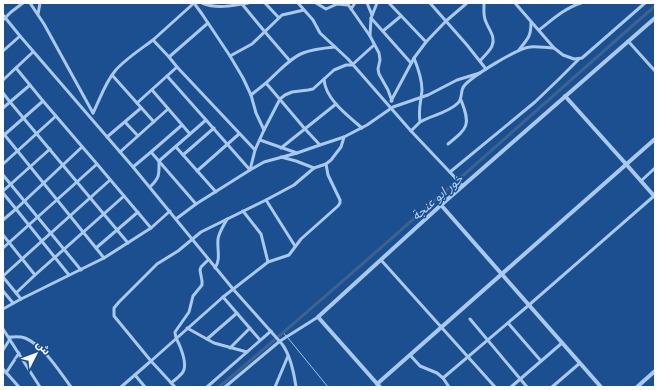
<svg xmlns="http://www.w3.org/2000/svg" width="658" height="390" font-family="'IBM Plex Sans','Noto Sans Arabic',sans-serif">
	<rect width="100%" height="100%" fill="#1b4f8f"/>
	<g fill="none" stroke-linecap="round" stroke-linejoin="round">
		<g stroke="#9cc4f0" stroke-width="1">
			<polyline points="283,332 286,336"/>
			<polyline points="288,338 328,387"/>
		</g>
		<path stroke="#3c6290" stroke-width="3" d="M219,387c148,-124 291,-254 436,-381"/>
		<g stroke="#a9c9ee" stroke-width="3">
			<polyline points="30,3 44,24 93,113"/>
			<polyline points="194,3 202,14 230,56 243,78 251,95 256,113 264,130"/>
			<path d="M202,3c14,6 30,3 46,0"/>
			<polyline points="265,3 279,18"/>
			<polyline points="298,3 313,20 320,33 348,59 411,131 463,186"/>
			<polyline points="316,3 326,9 337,4 348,5"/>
			<polyline points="347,3 370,36"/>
			<polyline points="367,3 372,15"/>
			<polyline points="377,3 371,18 370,36 379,53 380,60 378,69 379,74 388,90 392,101"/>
			<polyline points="389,3 426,42"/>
			<polyline points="430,3 467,45 486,69"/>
			<polyline points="515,3 554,48 563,55 574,59 582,58 645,3"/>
			<polyline points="242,4 265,32 290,61"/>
			<polyline points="351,9 355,3"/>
			<polyline points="38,14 40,3"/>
			<path d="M3,15l17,21 113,131 100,122 49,55c9,12 12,29 14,43"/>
			<polyline points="371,18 411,63"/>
			<polyline points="3,20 11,12 23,3"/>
			<path d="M539,30c13,-10 26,-22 42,-27"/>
			<polyline points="383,31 401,16"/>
			<polyline points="153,40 194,3"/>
			<polyline points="628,41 655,71"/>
			<path d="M519,50c9,-12 12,-13 12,-28"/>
			<polyline points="3,51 20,36"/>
			<polyline points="230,56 252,44 282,15 291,13 304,10"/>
			<path d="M414,58c4,10 8,21 8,32 -1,12 -4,19 -2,32"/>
			<path d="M480,61c4,-5 10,-10 12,-15 4,-9 -3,-16 -6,-24 -3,-6 -2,-12 -2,-19"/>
			<polyline points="177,67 255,150"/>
			<polyline points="16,68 43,101"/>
			<polyline points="112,75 137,103"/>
			<polyline points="167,76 206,120"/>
			<path d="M324,79c1,20 24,37 38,49"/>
			<polyline points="3,80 33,52"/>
			<polyline points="152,90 190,134 159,161"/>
			<polyline points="3,93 10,102 30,85"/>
			<polyline points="251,95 266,83"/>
			<polyline points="391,101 414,58 426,42 446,21 467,3"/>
			<polyline points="3,108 10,102 128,243"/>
			<path d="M93,113c7,-14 12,-30 22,-42 9,-11 26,-22 38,-31l16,17"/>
			<polyline points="125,122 138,136"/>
			<polyline points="154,122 137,103 177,67 169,57 208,23"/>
			<path d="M411,131c3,-3 6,-6 9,-9 12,-7 28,-9 38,-19 5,-5 2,-12 6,-17 8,-10 54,-38 66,-39 8,-1 16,1 24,1"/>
			<polyline points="3,133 96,248 138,212"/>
			<polyline points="190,134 206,120 250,170 264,162 297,153 320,145 344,137 367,125 393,107 428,95 457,80 480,73"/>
			<polyline points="3,136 43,101 97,164"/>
			<polyline points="107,137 141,108"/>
			<polyline points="260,140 297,153"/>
			<path d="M448,144c20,-16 23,-19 13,-44"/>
			<path d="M320,145l-15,-16 -39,-46c11,-10 24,-25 37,-30 10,-4 21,-5 32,-6"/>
			<polyline points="176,147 216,192"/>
			<polyline points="281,148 336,104"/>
			<polyline points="120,152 168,109"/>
			<polyline points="151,152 182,125"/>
			<polyline points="183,155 214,128"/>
			<polyline points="281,157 296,161 314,168"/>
			<polyline points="3,164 56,116"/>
			<polyline points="133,167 151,152 196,204"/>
			<polyline points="197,171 239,134"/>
			<polyline points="450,172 535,102 559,79 579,59"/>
			<polyline points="3,175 81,270"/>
			<polyline points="641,181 655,168"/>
			<path d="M150,187c10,-10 9,-12 9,-26"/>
			<polyline points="3,191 50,149"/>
			<polyline points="3,193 16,209 82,147"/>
			<polyline points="266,200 295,246"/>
			<polyline points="243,211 261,234 268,262"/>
			<polyline points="176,219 196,204 250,170 255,150 264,130 280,99 285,95 292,92 308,90 313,89 334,70 346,65 352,65 374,45"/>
			<polyline points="3,220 16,209 69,275"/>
			<polyline points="3,235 35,275 16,293"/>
			<polyline points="3,248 97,164 124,196"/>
			<polyline points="96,248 104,258"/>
			<polyline points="381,260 495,387"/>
			<path d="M215,268c6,-8 2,-19 3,-29 1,-7 6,-14 9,-20"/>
			<polyline points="35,275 124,196 151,228 170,211"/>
			<polyline points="3,276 110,180"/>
			<polyline points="3,277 21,299"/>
			<polyline points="3,291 13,303"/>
			<polyline points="223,297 260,340"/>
			<polyline points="3,309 21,299 104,258 151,228"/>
			<polyline points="470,319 527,387"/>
			<polyline points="508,323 541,361"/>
			<polyline points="187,328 214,343 247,352"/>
			<polyline points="3,329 40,387"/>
			<path d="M9,337c5,0 11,-1 16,1 19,8 34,33 46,49"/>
			<polyline points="207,339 237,313"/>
			<polyline points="230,348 250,328"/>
			<polyline points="3,350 10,339"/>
			<polyline points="410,355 420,366 437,373 443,378 449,387"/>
			<polyline points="3,369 19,387"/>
			<polyline points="6,373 19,353"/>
			<polyline points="135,375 145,387"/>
			<polyline points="443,378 529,305 654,196"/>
			<path d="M171,383c4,-3 9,-7 12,-11 4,-7 -1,-21 -4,-28 -2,-4 -4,-7 -4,-12l14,-20 4,-16 9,-11v-4l-2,-11 1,-3 7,-7"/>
			<polyline points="121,387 151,361 114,316 114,308 119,302 157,264 178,251 201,232 266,200 294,185 301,179 314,168 326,164 331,160 341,147 344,137"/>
			<polyline points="175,387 151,361 223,297 263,266 268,262 289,255 301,239 338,206 340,203 340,200 328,175 326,164"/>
			<polyline points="207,387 271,331"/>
			<polyline points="225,387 280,341 318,317"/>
			<polyline points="275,387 288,356"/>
			<polyline points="511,387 562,343"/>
			<polyline points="552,387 580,363"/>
		</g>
		<g stroke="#a9c9ee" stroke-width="4">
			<polyline points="565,96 626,164 655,197"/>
			<polyline points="441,205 601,387"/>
			<polyline points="377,384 655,139"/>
			<polyline points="380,387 318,317 441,205 655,18"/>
			<polyline points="637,387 655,371"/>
		</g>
	</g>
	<g text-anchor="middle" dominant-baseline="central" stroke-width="3" stroke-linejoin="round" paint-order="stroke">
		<g font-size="13" font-style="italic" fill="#b5d3f5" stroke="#1b4f8f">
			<text transform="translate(437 197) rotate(-41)">خور ابو عنجة</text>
		</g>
	</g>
	<rect width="658" height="390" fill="none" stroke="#ffffff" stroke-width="8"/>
	<g transform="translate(36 354) rotate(48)" stroke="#1b4f8f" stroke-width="3" paint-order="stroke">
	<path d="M0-3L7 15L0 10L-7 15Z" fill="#ffffff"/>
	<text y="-6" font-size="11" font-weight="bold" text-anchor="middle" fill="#ffffff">ش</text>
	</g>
</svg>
